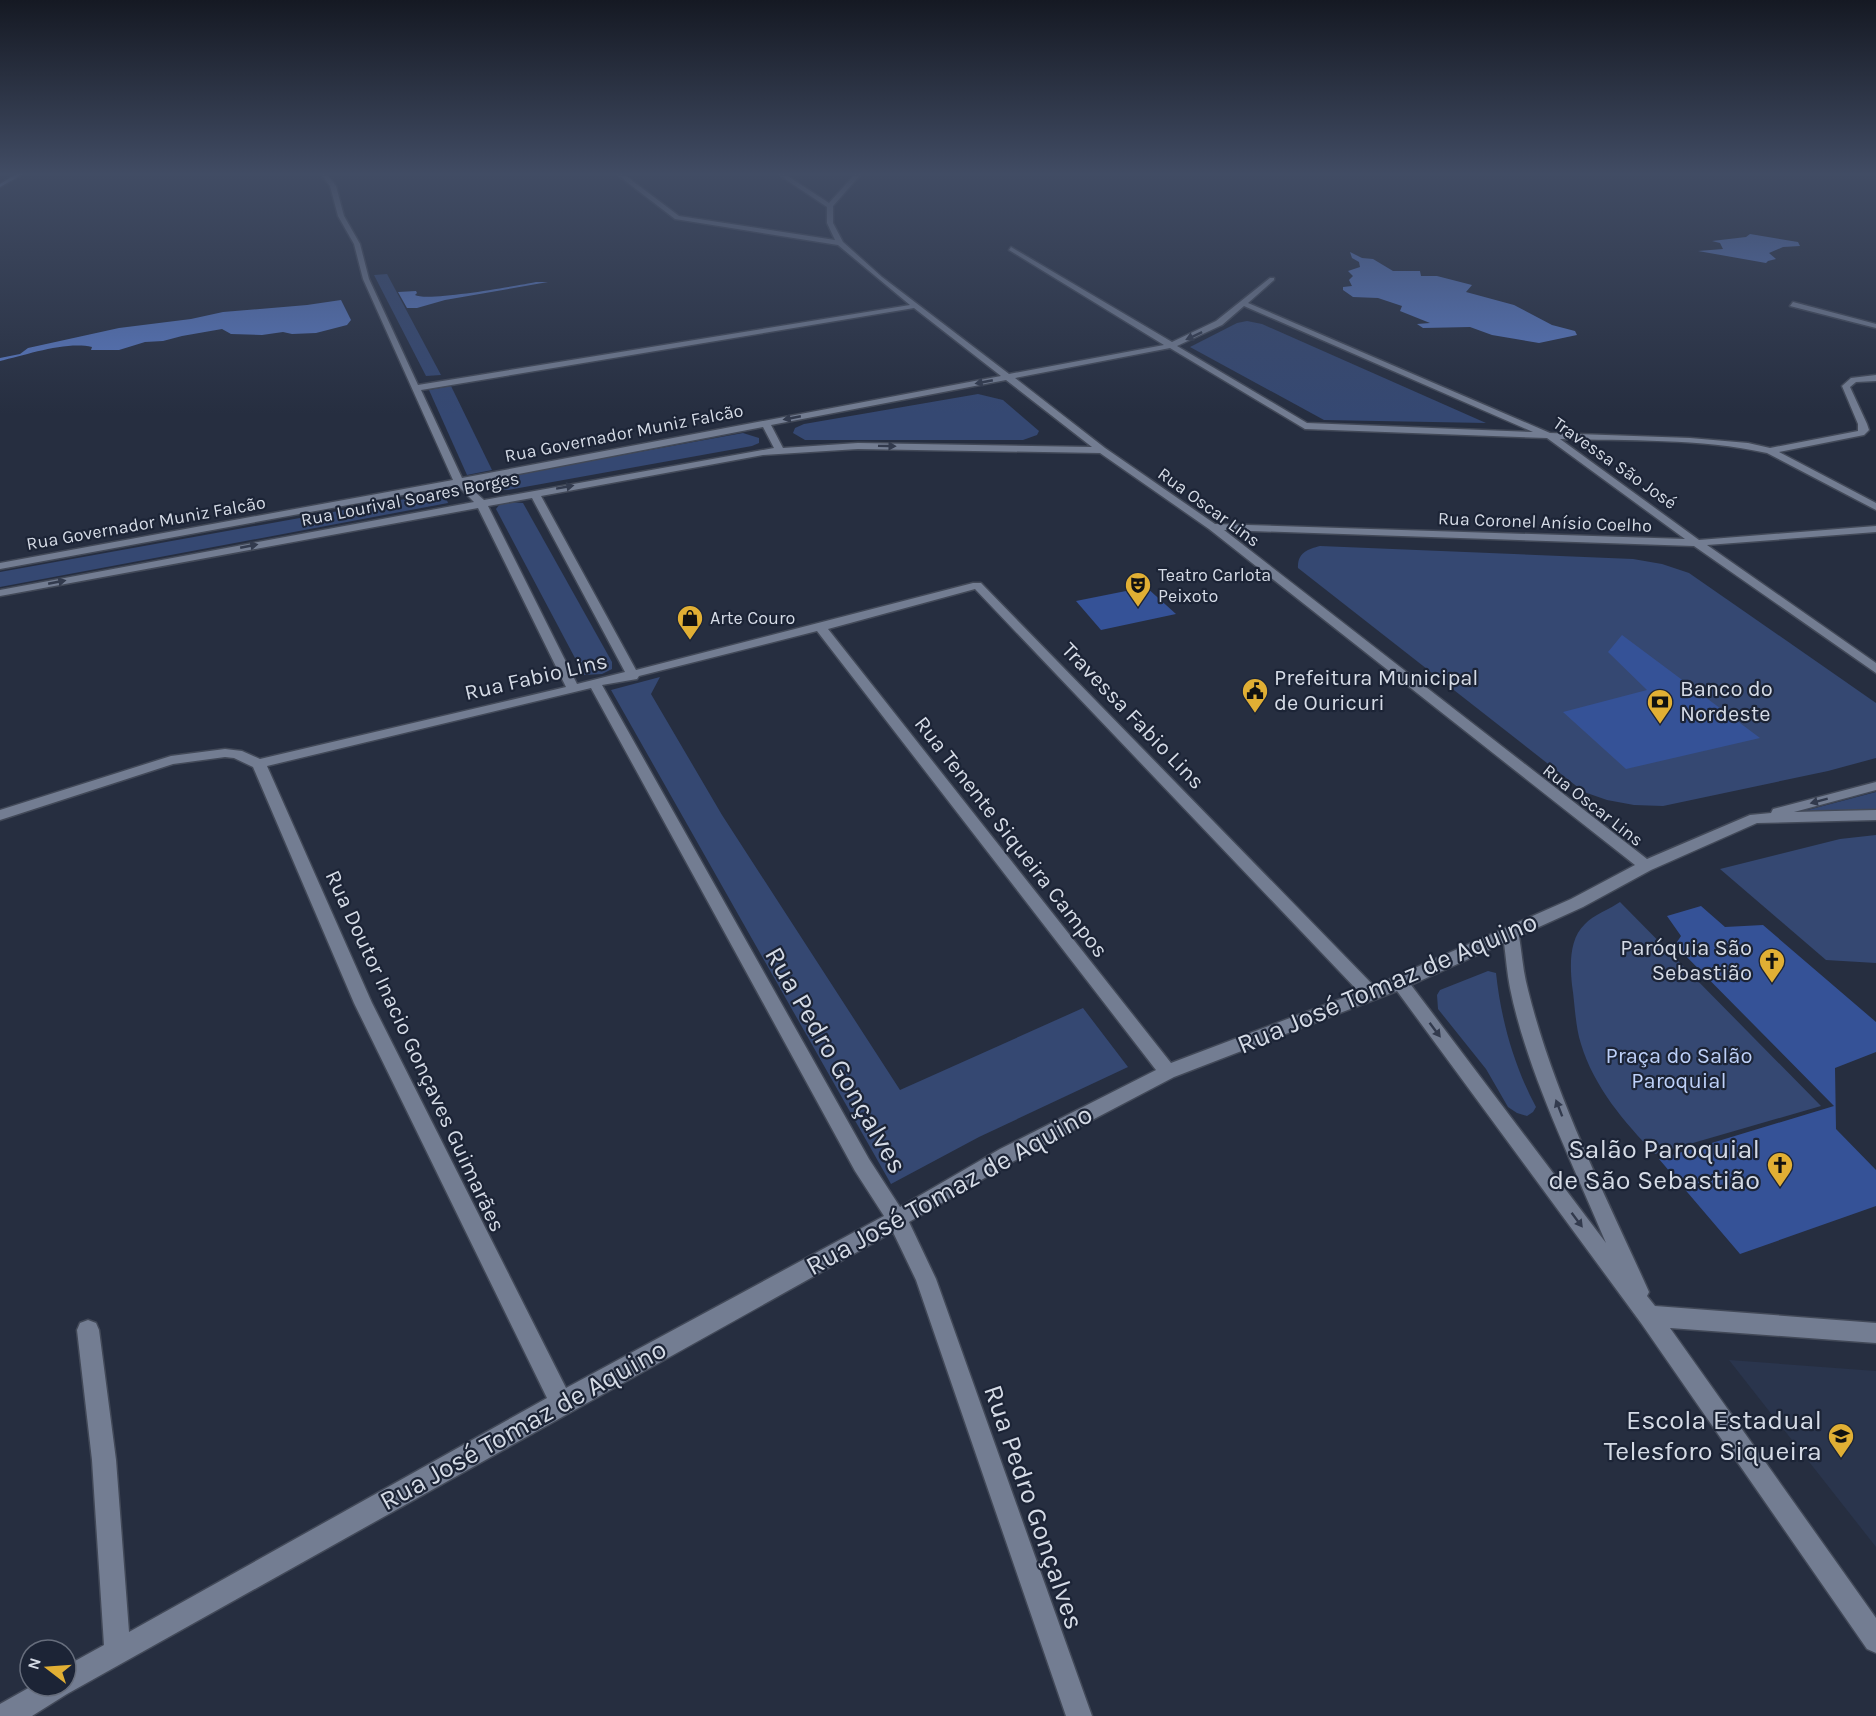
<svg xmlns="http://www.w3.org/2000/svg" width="1876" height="1716" font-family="Karla,sans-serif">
	<rect width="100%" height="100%" fill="#262e40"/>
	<polygon fill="#2a354d" points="1729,1360 1876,1371 1876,1547"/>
	<g fill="#354872">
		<polygon points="387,274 441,375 426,376 374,275"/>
		<polygon points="1247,321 1262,324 1486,423 1324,420 1190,347 1237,323"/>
		<polygon points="451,386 492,470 467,475 429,390"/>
		<polygon points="978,394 1003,400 1039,431 1037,435 1023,440 805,440 793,433 795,428 804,424"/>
		<polygon points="743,433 759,438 759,443 752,446 508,490 488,489 484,485 496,478"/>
		<polygon points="444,492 448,503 0,587 0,572"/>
		<polygon points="507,502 523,503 612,662 612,669 602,674 584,675 496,509 499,505"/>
		<path d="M1320,546l313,13 29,5 27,9 187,130v55l-48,13 -165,35 -29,-1 -27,-5 -23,-8 -286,-224c-1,-15 10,-19 22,-22z"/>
		<polygon points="660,677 651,694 722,815 900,1090 1083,1008 1128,1067 979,1137 891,1184 611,690"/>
		<polygon points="1876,792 1876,810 1800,812"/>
		<polygon points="1876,835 1876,963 1826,960 1720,869 1840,839"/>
		<path d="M1620,902l201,204 -166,48c-31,-32 -61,-67 -74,-110 -6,-19 -6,-40 -9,-59 -2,-20 -3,-46 13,-61 8,-9 25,-15 35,-22z"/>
		<path d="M1488,971l8,2c5,47 18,93 40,134l-3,5 -6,4 -10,-3 -9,-6 -22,-38 -48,-60 -1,-14 3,-5z"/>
	</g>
	<g fill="#5979c2">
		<polygon points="1750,234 1798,242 1800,246 1783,247 1769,253 1776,259 1768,261 1766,263 1698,251 1723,249 1720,243 1712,241 1746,237"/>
		<polygon points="1350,252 1362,258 1373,259 1393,271 1420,271 1421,276 1437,276 1472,285 1466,292 1514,305 1552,325 1575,331 1577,335 1539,343 1492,335 1470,327 1423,328 1417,324 1430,323 1400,311 1402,306 1378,298 1353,297 1343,290 1343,287 1352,286 1349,280 1353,276 1348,271 1360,267 1359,262 1352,258"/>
		<path d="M536,282h12l-103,18 -28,8h-10l-9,-16 18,-1 1,2 -2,2c12,7 101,-9 121,-13z"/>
		<path d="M341,300l10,20 -4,5 -31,8 -24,1 -9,-2 -21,3 -31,-1 -9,-5 -40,7 -19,5 -18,1 -26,8h-28l1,-3c-26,-6 -66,8 -92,14v-3l20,-4 8,-6 91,-20 72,-9 32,-7 84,-7z"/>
	</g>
	<g fill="#355297">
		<polygon points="1146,587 1176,614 1101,630 1076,601"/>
		<polygon points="1622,635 1760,738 1626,769 1563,712 1647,690 1608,652"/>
		<polygon points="1701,906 1725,927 1763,925 1876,1022 1876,1052 1835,1068 1836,1129 1876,1170 1876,1206 1740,1254 1659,1159 1834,1106 1675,945 1681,936 1667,916"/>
	</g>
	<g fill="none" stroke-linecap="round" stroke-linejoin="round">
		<g stroke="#424958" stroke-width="3">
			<g id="minor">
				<path d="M320,173h6l10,13 8,30 16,28 9,35 49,106 492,-80 -72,-60 -163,-26 -60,-46h7l57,43 156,24 -8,-17v-16l-51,-34h7l46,30 27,-30h6l-29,33v17l10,19 39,35 127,97 155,-29 -155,-95 2,-3 161,95 44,-21 54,-43h4v2l-26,23 302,130 140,5 58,5 22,5 88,-17v-7l-16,-38 9,-8 25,-3v6l-20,1 -6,5 17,37 2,6 -5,5 -85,17 97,51v7l-109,-57c-67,-15 -139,-12 -207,-14l139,101 177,-14v6l-169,13 169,118v10l-182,-127 -470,-16 423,329 103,-44 21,-2 2,-4 103,-27v8l-82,22 82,-2v10l-119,3 -106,47 -68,37 -64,29c3,18 4,36 9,54 26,105 77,204 121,302l-2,4 8,10 221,17v20l-206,-15 206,290v35l-9,-4 -226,-326 -244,-332 -223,86 -160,84 -105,61 27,57 156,437h-26l-150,-436 -23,-48 -826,462 -35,22h-32v-12l32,-18h34v-20l38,-21 -12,-185 -15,-130 3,-7 8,-3 8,3 3,7 17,130 13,172 418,-234 -193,-395 -101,-236 -19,-9 -9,-1 -52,7 -173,56v-10l171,-54 54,-7 17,2 18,8 306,-72 -88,-179 -478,88v-6l474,-88 -17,-17 -457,84v-6l453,-83 -90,-201 -9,-35 -16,-28 -8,-30zM1244,306l289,126 -226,-9 -130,-77 45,-21zM914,308l87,68 -539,102 -41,-88zM1170,348l135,81 242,9 138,101 -470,-15 -110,-76 -90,-70zM1006,380l86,67 -234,-4 -75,5 -12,-23zM763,427l11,21 -290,52 -18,-16zM858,449l242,4 109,76 426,336 -64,34 -197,87 -393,-403h-8l-337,87 -95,-174 222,-41zM532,498l93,174 -48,12 -89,-178zM975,589l384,403 -188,71 -343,-434zM817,631l339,439 -156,79 -100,58 -31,-48 -267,-474 35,-6 2,-3zM591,688l264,483 29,45 -318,172 -194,-385 -105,-237zM1504,943c2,15 3,30 6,45 17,84 63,176 96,255l-195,-258z"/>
				<polygon points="1793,302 1876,324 1876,328 1790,306"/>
			</g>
		</g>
		<g stroke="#424958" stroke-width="3">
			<polygon id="major" points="18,173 25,173 0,187 0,184"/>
		</g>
		<use href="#minor" fill="#737d92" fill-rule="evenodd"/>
		<use href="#major" fill="#8399c8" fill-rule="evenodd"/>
	</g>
	<defs><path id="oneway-solid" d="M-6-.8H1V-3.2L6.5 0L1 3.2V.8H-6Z" transform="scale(1.5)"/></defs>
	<g fill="#323a4d">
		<use href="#oneway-solid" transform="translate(1194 336) rotate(155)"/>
		<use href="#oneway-solid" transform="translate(984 382) rotate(169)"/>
		<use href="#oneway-solid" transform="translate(792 418) rotate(169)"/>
		<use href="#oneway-solid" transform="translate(887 446) rotate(1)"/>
		<use href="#oneway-solid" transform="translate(565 487) rotate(-10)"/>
		<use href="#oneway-solid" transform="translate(249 546) rotate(-11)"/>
		<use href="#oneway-solid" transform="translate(57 582) rotate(-11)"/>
		<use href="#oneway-solid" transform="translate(1819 801) rotate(165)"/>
		<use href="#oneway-solid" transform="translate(1435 1030) rotate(53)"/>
		<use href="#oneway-solid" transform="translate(1559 1108) rotate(-111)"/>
		<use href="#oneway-solid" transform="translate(1577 1220) rotate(53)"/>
	</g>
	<linearGradient id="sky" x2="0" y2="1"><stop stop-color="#151923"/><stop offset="0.42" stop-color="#414c64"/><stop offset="1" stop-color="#414c64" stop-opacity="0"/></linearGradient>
	<rect width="1876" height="414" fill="url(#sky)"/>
	<defs>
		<g id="theatre-pin" transform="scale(1.35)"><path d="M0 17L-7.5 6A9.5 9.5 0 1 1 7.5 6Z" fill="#e1af34" stroke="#1c2436"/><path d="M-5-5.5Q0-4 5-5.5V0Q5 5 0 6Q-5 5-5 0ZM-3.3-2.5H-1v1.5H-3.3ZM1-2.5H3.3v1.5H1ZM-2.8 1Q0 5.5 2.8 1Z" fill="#111"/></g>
		<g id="shop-pin" transform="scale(1.35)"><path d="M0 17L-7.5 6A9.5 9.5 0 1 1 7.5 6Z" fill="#e1af34" stroke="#1c2436"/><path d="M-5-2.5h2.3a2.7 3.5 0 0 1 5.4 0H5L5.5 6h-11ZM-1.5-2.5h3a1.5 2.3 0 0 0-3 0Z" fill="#111"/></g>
		<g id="civic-pin" transform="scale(1.35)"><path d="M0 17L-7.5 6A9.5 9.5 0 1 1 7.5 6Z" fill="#e1af34" stroke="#1c2436"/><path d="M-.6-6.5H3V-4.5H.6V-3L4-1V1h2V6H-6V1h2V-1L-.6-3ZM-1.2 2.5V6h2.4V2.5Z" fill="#111"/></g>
		<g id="bank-pin" transform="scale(1.35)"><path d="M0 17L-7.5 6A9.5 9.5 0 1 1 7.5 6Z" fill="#e1af34" stroke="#1c2436"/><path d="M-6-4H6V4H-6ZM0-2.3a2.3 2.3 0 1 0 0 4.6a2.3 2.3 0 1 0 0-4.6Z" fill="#111"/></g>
		<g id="church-pin" transform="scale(1.35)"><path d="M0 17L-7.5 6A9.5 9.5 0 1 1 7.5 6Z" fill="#e1af34" stroke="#1c2436"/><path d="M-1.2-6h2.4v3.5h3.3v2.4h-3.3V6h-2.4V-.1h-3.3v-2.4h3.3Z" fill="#111"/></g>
		<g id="school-pin" transform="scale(1.35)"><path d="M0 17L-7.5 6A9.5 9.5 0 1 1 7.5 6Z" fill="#e1af34" stroke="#1c2436"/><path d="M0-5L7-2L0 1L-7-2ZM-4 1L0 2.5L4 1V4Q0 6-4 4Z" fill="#111"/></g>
	</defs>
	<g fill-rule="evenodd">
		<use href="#theatre-pin" x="1138" y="585"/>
		<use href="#shop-pin" x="690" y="618"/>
		<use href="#civic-pin" x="1255" y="691"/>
		<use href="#bank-pin" x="1660" y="702"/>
		<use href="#church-pin" x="1772" y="961"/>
		<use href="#church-pin" x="1780" y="1165"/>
		<use href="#school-pin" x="1841" y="1436"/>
	</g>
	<g text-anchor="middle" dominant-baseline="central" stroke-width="4.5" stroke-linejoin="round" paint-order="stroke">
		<g font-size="18" fill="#d5dbe6" stroke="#1c2436">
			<text transform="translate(624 433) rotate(-11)">Rua Governador Muniz Falcão</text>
			<text transform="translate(1615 463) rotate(35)">Travessa São José</text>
			<text transform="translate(410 499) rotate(-11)">Rua Lourival Soares Borges</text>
			<text transform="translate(1209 507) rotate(36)">Rua Oscar Lins</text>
			<text transform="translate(1545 522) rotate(2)">Rua Coronel Anísio Coelho</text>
			<text transform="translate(146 523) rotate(-10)">Rua Governador Muniz Falcão</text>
			<text transform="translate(1593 805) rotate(38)">Rua Oscar Lins</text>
		</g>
		<g font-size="18" fill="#d5dbe6" stroke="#1c2436" text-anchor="start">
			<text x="1158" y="575">Teatro Carlota<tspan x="1158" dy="21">Peixoto</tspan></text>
			<text x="710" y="618">Arte Couro</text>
		</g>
		<g font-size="22" fill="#d5dbe6" stroke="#1c2436">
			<text transform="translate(536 677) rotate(-13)">Rua Fabio Lins</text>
			<text transform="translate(1133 716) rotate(46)">Travessa Fabio Lins</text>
			<text transform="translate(1011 837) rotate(52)">Rua Tenente Siqueira Campos</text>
			<text transform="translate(415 1051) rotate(65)">Rua Doutor Inacio Gonçaves Guimarães</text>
		</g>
		<g font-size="22" fill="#d5dbe6" stroke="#1c2436" text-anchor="start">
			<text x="1274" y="678">Prefeitura Municipal<tspan x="1274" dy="25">de Ouricuri</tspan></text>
			<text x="1680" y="689">Banco do<tspan x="1680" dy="25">Nordeste</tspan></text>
			<text x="1752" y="948" text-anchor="end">Paróquia São<tspan x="1752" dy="25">Sebastião</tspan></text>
		</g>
		<g font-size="22" fill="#bed1f9" stroke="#1c2436">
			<text x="1679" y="1056">Praça do Salão<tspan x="1679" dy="25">Paroquial</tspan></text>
		</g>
		<g font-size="27" fill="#d5dbe6" stroke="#1c2436">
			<text transform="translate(1387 983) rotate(-23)">Rua José Tomaz de Aquino</text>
			<text transform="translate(836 1060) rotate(60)">Rua Pedro Gonçalves</text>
			<text transform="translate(949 1190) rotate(-29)">Rua José Tomaz de Aquino</text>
			<text transform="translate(523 1425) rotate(-29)">Rua José Tomaz de Aquino</text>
			<text transform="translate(1034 1507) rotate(71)">Rua Pedro Gonçalves</text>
		</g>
		<g font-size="27" fill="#d5dbe6" stroke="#1c2436" text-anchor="end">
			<text x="1760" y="1149">Salão Paroquial<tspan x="1760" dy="31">de São Sebastião</tspan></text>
			<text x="1822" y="1420">Escola Estadual<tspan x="1822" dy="31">Telesforo Siqueira</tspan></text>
		</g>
	</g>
	<g transform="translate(48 1668) rotate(287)"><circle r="28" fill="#1c2436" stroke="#666d7c" stroke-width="1.5"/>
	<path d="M0-4.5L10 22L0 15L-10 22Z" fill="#e1af34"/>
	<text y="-9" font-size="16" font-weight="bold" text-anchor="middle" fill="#d5dbe6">N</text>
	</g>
</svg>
